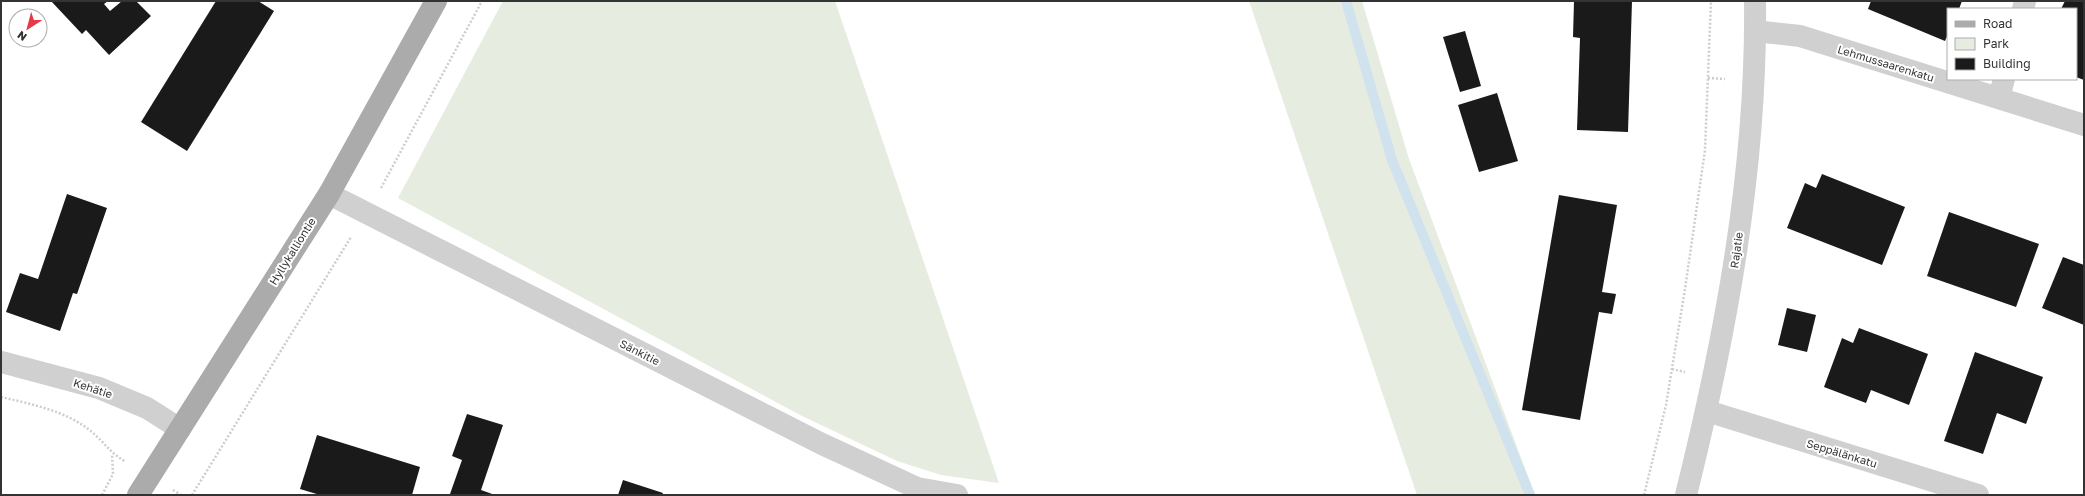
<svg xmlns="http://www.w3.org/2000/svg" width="2085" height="496" font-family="'Golos Text',sans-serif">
	<rect width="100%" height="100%" fill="#fff"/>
	<g fill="#e6ecdf">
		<polygon points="503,1 835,1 999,483 941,475 897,461 800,415 398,198"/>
		<polygon points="1249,1 1362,1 1409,159 1535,495 1417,495"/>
	</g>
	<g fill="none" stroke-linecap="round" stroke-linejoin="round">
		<polyline stroke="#cfe2ee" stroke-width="10" points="1346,1 1392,160 1530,495"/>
	</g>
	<g fill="#1a1a1a">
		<polygon points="51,1 108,1 104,4 110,11 122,1 136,1 151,16 109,55 86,30 82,34"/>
		<polygon points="216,1 258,1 274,11 187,151 141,122"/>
		<polygon points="1574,1 1632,1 1628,132 1577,130 1580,38 1573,37"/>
		<polygon points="1871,1 1962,1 1959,9 1948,9 1948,34 1945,41 1868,9"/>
		<polygon points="2065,1 2084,1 2084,80 2076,77 2076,9 2061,9"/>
		<polygon points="1465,31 1481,86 1460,92 1443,37"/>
		<polygon points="1497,93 1518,161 1479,172 1458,105"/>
		<polygon points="1822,174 1905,207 1882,265 1787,228 1805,183 1816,188"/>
		<polygon points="67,194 107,208 77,294 73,293 60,331 6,312 20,273 38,279"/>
		<polygon points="1559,195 1617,205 1602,292 1616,294 1612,314 1599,312 1580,420 1522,410"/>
		<polygon points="1949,212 2039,244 2016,307 1927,276"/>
		<polygon points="2063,257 2084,265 2084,325 2042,308"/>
		<polygon points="1787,308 1816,315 1807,352 1778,345"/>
		<polygon points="1859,328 1928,354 1909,405 1871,390 1866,403 1824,387 1842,338 1853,343"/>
		<polygon points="1975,352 2043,377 2026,424 1997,413 1983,454 1944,441"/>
		<polygon points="467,414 503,425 481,490 495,495 450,494 462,460 452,456"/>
		<polygon points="317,435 420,467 412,495 320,495 300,489"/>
		<polygon points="623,480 663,493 662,495 618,495"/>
	</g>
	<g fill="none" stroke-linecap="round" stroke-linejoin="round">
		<g stroke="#cdcdcd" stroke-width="2.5" stroke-dasharray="2 2" stroke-linecap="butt">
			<polyline points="1708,78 1725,79"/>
			<polyline points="381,188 482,1"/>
			<polyline points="1672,369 1685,372"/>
			<path d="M1,397c30,7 66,14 91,35 14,12 17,20 34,30"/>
			<polyline points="173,490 181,495"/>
			<polyline points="102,495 113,474 112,454"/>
			<polyline points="192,495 351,237"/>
			<polyline points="1644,495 1666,405 1685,289 1705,150 1711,1"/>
		</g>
		<g stroke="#d0d0d0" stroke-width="22">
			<polyline points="2023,9 2025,1"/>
			<polyline points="1755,31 1800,36 2084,125"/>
			<polyline points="1999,98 2004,79"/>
			<polyline points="329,194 822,444 917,488 957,495"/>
			<polyline points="1,362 99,388 147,408 180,429"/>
			<polyline points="1707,411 1978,495"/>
			<path d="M1686,495c40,-161 71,-327 69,-494"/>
		</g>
		<polyline stroke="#ababab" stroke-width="22" points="138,495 329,194 436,1"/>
	</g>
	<g text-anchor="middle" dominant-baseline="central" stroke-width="4" stroke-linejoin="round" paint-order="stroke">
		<g font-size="11" fill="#333" stroke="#fff">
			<text transform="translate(1886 63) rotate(17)">Lehmussaarenkatu</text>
			<text transform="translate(1736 250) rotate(-82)">Rajatie</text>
			<text transform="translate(292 251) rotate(-58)">Hyllykalliontie</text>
			<text transform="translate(640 352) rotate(27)">Sänkitie</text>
			<text transform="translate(93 388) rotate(18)">Kehätie</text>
			<text transform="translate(1842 453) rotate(17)">Seppälänkatu</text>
		</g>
	</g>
	<rect width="2085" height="496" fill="none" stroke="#333333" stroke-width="4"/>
	<rect x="1947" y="8" width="130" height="72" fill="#ffffff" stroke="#adadad"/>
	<rect x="1955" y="21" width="20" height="6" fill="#ababab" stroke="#adadad"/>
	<text x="1983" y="28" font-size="12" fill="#333333">Road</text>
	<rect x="1955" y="38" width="20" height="12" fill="#e6ecdf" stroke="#adadad"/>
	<text x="1983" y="48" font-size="12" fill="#333333">Park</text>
	<rect x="1955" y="58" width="20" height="12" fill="#1a1a1a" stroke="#adadad"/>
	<text x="1983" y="68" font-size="12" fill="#333333">Building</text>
	<g transform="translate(28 28) rotate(216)"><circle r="19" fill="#ffffff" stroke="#adadad"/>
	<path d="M0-3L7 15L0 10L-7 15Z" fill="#e63946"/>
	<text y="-6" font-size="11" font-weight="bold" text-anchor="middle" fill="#333333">N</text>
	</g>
</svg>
